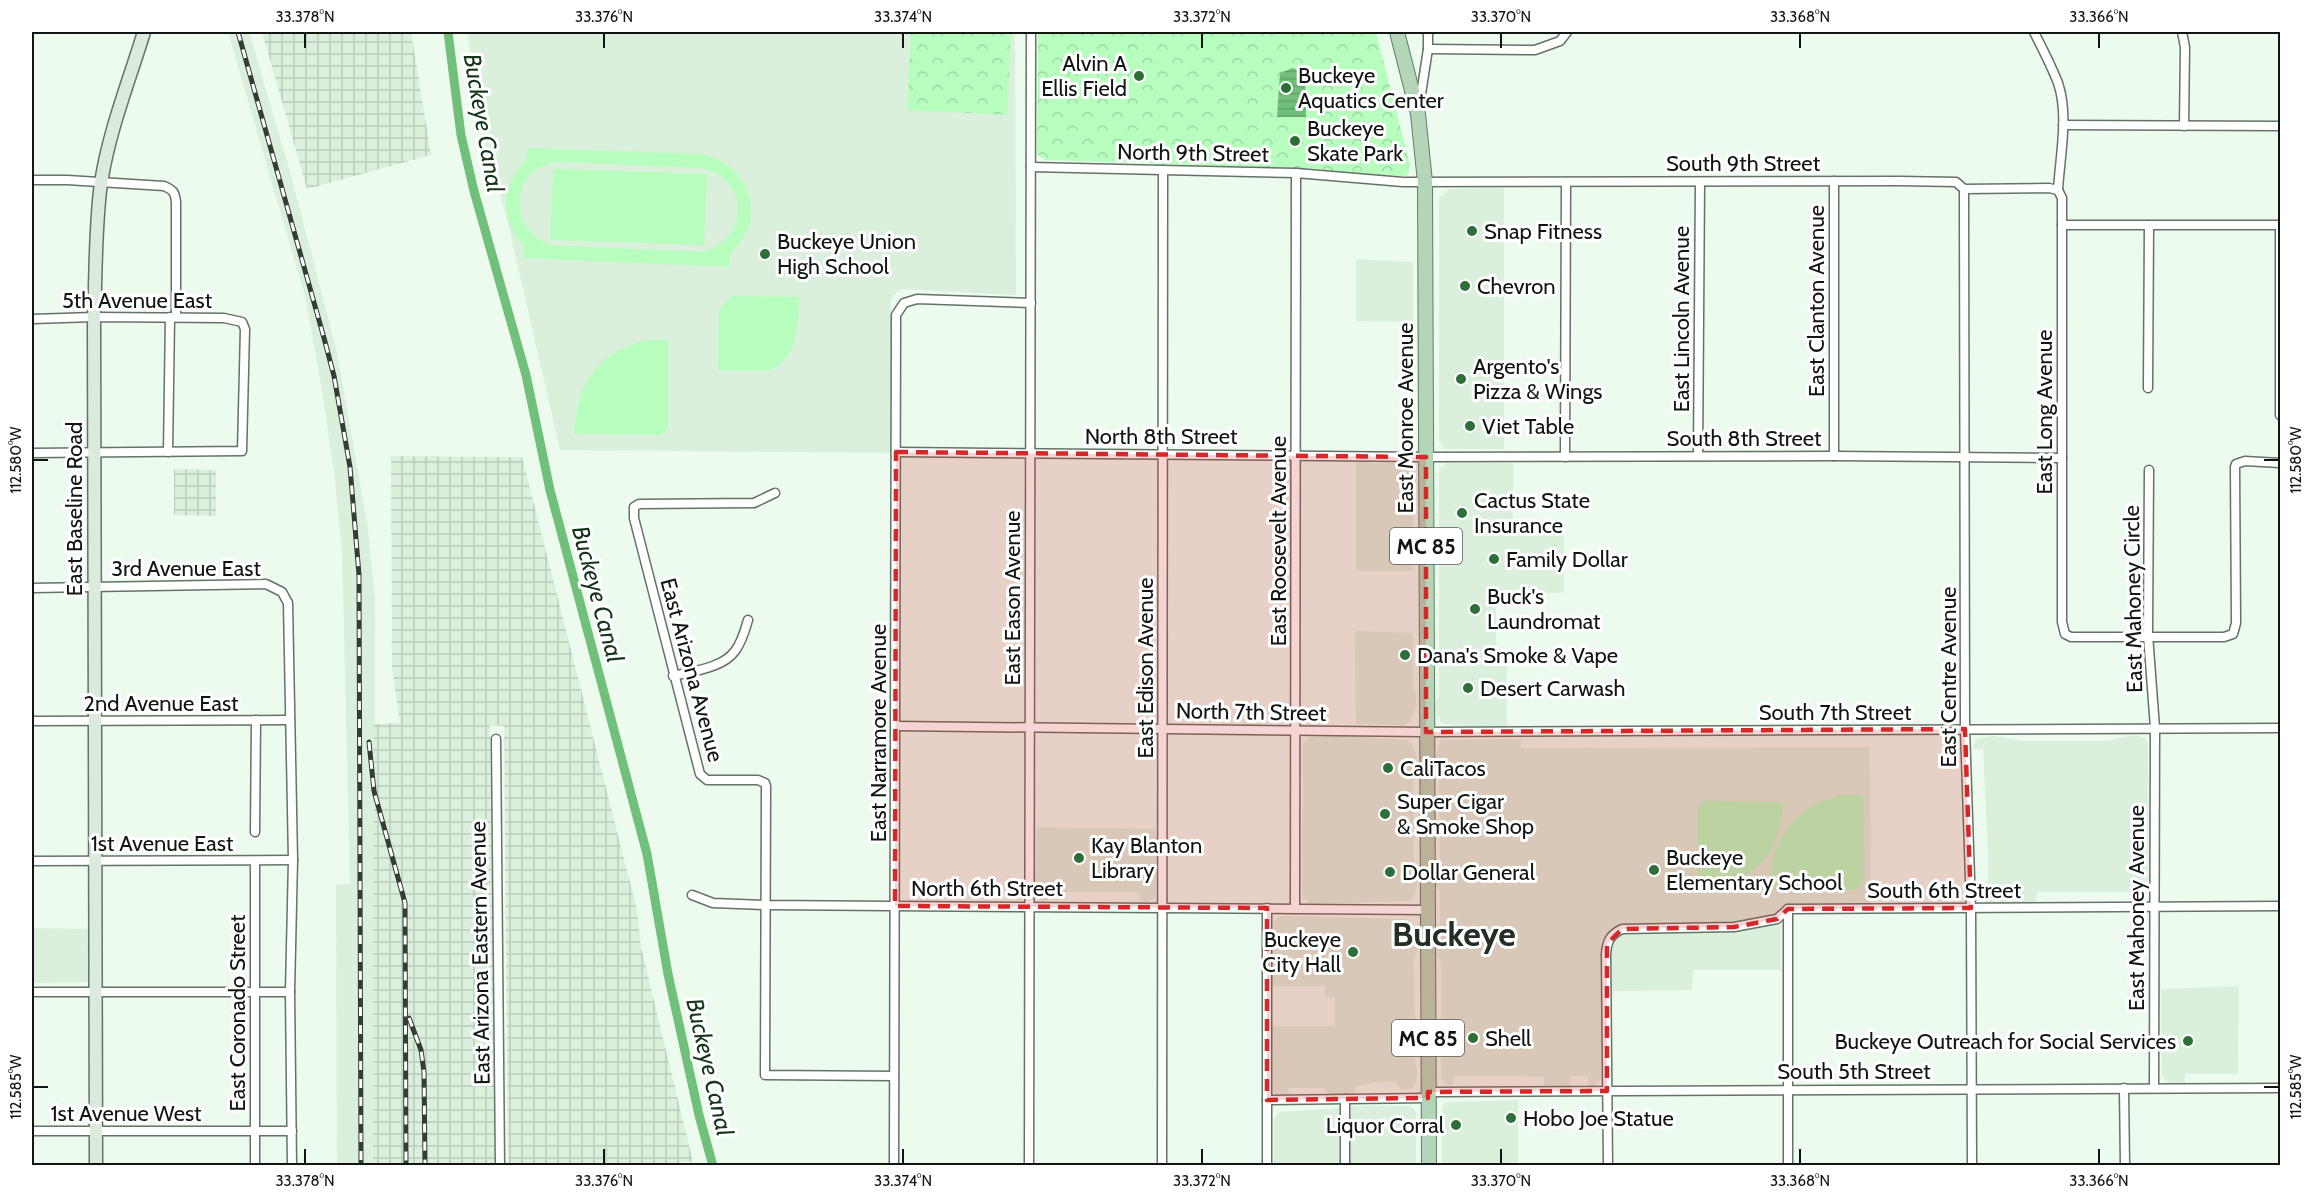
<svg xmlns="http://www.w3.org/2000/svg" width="2312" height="1197" font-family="Cabin,sans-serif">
	<defs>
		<pattern id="industrial-grid" width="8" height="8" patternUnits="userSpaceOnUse" patternTransform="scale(1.5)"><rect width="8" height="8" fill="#daefdc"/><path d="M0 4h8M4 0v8" fill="none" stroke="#baccbc"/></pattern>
		<pattern id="park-crowns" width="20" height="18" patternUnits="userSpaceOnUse" patternTransform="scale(1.5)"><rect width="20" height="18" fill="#b6fdbe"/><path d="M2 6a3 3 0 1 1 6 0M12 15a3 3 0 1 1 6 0" fill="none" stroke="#9bd8a2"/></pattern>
		<pattern id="water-rules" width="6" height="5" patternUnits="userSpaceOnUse" patternTransform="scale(1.5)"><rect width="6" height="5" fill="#70bf7b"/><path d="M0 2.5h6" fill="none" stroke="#60a369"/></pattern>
	</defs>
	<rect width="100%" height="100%" fill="#ecfbed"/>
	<g fill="#daefdc">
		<polygon points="228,32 249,32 289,168 337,352 368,529 375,599 373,1165 337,1165 336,885 350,884 342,550 334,473 322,390 305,296"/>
		<polygon points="467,32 1015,32 1016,295 901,289 893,296 891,302 891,453 560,450 507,219 486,146"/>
		<polygon points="1504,188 1504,449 1445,449 1439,441 1439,198 1449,189"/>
		<polygon points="1356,259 1413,262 1413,322 1356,321"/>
		<polygon points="1368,461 1371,463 1407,463 1413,468 1416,479 1416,492 1413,498 1413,571 1356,571 1356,462"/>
		<polygon points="1447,463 1513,463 1513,526 1564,526 1564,593 1496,593 1496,655 1507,655 1507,726 1470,726 1445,724 1441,722 1435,709 1435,703 1439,697 1439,469"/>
		<polygon points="1355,631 1413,633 1413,689 1416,694 1416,706 1410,722 1405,725 1356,724"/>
		<polygon points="2136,735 2145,738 2148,743 2148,890 2146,896 2140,901 2133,901 2133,892 2037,892 2036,902 1989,903 1983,901 1980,897 1978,885 1988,885 1988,852 1983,749 1973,749 1976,739 1993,736 2024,741 2104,741"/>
		<polygon points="1348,736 1407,740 1413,746 1417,757 1413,766 1414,868 1417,874 1417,887 1412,901 1310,904 1302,896 1303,744 1309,737"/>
		<polygon points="1521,739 1521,748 1870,747 1871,903 1789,904 1781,912 1781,970 1693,970 1692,990 1614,991 1613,995 1601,995 1601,1079 1594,1086 1589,1086 1588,1076 1570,1076 1570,1086 1544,1086 1544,1077 1505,1076 1454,1076 1453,1085 1447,1085 1441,1078 1441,962 1437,956 1437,937 1440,931 1440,892 1436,886 1436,872 1440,867 1439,765 1436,756 1441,740"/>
		<polygon points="1036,827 1156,829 1156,897 1149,902 1140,901 1139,892 1048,892 1048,901 1043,902 1038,899 1035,895"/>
		<polygon points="1280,916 1406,919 1411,921 1418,933 1417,953 1414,959 1415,1063 1418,1074 1413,1088 1401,1090 1395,1081 1377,1082 1355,1086 1354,1095 1330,1096 1324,1088 1287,1088 1291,1097 1276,1095 1273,1090 1272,1026 1335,1026 1335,997 1325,997 1325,986 1271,986 1274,924 1275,920"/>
		<polygon points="32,928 90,929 89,982 32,983"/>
		<polygon points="2239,986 2238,1074 2185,1074 2185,1083 2170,1083 2165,1080 2162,1076 2161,989"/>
		<polygon points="1518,1100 1518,1165 1442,1165 1442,1108 1446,1102"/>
		<polygon points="1349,1106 1409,1106 1413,1108 1416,1113 1416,1165 1350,1165"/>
		<polygon points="1342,1108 1341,1165 1274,1165 1274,1118 1279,1112"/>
	</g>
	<g fill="url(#industrial-grid)">
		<polygon points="262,32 411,32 431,155 307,189"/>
		<polygon points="391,456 522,457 637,910 641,947 693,1162 680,1162 680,1166 508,1165 504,726 490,725 495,1165 373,1165 374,724 400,723 392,668"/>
		<polygon points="174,469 216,470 216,516 174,515"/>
	</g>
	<g fill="#b6fdbe" fill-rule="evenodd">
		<path d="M528,148l173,6c50,10 68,66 29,100l-1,13 -206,-9 1,-13c-19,-18 -24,-47 -10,-69 8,-13 13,-13 14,-28zM561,162l136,6c53,5 55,74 4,84l-151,-7c-45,-17 -39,-82 11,-83z"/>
		<polygon points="553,169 707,174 704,245 550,240"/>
		<path d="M732,296l67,1c-1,24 0,61 -28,72 -12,4 -39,1 -53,1l1,-61z"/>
		<path d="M646,340h22v88l-7,7 -87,-1c2,-49 24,-82 72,-94z"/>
		<path d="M1841,795h22v88l-7,7 -87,-1c2,-49 24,-82 72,-94z"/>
		<path d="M1704,801l79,1c-2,55 -32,85 -86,84l1,-78z"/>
	</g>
	<g fill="url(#park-crowns)">
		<polygon points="911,32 1011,32 1007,115 907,110"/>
		<polygon points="1038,32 1376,32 1410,165 1408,174 1405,176 1358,175 1318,169 1045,160 1037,154"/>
	</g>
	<polygon fill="url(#water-rules)" points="1293,68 1305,74 1306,117 1277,117 1280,73"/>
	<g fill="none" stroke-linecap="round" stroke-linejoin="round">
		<polyline stroke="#70bf7b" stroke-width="9" points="448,32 461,135 474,191 526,375 550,490 647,854 668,974 699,1115 713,1166"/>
		<g stroke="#657266" stroke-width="11">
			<g id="minor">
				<path d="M2034,32c8,16 17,33 24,51 11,32 2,73 0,107"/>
				<polyline points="2182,32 2185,47 2184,126"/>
				<polyline points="1428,49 1535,50 1560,41 1567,32"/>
				<polyline points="1419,107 1428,49 1428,32"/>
				<polyline points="2063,125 2280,126"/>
				<polyline points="1031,167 1296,173 1403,182 1900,181 1956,182 1964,189 2049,188 2058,190"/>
				<path d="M32,180h35l97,6c9,4 11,6 12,16v115"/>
				<polyline points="1834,181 1834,456"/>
				<polyline points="1964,189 1965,729 1971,908 1972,1166"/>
				<polyline points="2058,190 2062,198 2062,622 2065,634 2071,637 2224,637 2233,634 2236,623 2235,467 2236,464 2245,461 2280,463"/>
				<polyline points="2062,225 2280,225"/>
				<polyline points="2280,225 2280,415"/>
				<polyline points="32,319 94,317 224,318 242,322 245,329 242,451 32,453"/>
				<polyline points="2148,388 2149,225"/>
				<polyline points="168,452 170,317"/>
				<polyline points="896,452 1426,457 1834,456 2062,458"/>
				<polyline points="1698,456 1700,182"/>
				<polyline points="1565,457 1566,182"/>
				<polyline points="2149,470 2148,635 2155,728 2154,1088"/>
				<polyline points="775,493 754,503 639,504 634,507 634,518 700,774 707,780 758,780 765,783 766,786 765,1075 894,1076"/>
				<polyline points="32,588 266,584 282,592 288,603 293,860 290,992 292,1166"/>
				<path d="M673,676c20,-5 50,-8 62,-25 7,-9 10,-21 13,-31"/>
				<polyline points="32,721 290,720"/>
				<polyline points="896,726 1426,732 2280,728"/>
				<polyline points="496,739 500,1166"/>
				<polyline points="255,832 256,720"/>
				<polyline points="32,861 293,860"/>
				<polyline points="692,895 713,903 765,905 1428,910"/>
				<polyline points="1295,908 1296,173"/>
				<polyline points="32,992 290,992"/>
				<polyline points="2124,1088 2125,1166"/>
				<polyline points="1428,1092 2280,1088"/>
				<polyline points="1267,1100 1428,1098"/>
				<polyline points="32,1131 292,1131"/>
				<polyline points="255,1166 255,861"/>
				<polyline points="894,1166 896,315 904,303 917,299 1031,303"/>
				<polyline points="1029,1166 1031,32"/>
				<polyline points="1162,1166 1163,170"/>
				<polyline points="1267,1166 1267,908"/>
				<polyline points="1345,1166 1345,1099"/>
				<path d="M1608,1166l-2,-212c1,-13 4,-19 16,-25l112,-2 43,-8 11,-10 492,-3"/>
				<polyline points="1788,1166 1788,909"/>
			</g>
		</g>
		<g stroke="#657266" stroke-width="15">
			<path id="secondary" d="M96,1166l-2,-849c2,-45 1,-90 7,-134 8,-52 28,-102 43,-151"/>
		</g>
		<g stroke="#5a805f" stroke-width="16">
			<polyline id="primary" points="1397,32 1418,114 1425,182 1429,1166"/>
		</g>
		<use href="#minor" stroke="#fff" stroke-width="8"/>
		<use href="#secondary" stroke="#daeadc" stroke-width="12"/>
		<use href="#primary" stroke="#b4d5b8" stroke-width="14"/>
		<g stroke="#353c36" stroke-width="5">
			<g id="rail">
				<polyline points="238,32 324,338 334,376 350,467 359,575 361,1166"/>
				<polyline points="369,742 374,791 405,903 406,1166"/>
				<polyline points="409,1018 421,1050 424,1072 425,1166"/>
			</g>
		</g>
		<use href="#rail" stroke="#fff" stroke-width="3" stroke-dasharray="9" stroke-linecap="butt"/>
	</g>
	<path fill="#d62828" fill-opacity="0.2" stroke="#d62828" stroke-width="4.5" stroke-dasharray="12 8" stroke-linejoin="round" d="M896,452l530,5v275l539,-3 6,179 -183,1 -11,10 -43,8 -112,2 -15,15v147l-179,1v6l-161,2v-192l-372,-2z"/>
	<path fill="none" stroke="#111612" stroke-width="2" d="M305,33v15M604,33v15M903,33v15M1202,33v15M1501,33v15M1800,33v15M2099,33v15M33,460h15M2264,460h15M33,1087h15M2264,1087h15M305,1149v15M604,1149v15M903,1149v15M1202,1149v15M1501,1149v15M1800,1149v15M2099,1149v15"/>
	<g fill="#2d6f39" stroke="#fff" stroke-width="2">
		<circle cx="1139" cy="76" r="6"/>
		<circle cx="1286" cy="88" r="6"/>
		<circle cx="1295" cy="141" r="6"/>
		<circle cx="1472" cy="231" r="6"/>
		<circle cx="765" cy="254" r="6"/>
		<circle cx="1465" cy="286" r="6"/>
		<circle cx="1461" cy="379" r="6"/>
		<circle cx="1470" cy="426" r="6"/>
		<circle cx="1462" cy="513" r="6"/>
		<circle cx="1494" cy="559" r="6"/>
		<circle cx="1475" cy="609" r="6"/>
		<circle cx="1405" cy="655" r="6"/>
		<circle cx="1468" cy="688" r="6"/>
		<circle cx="1388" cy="768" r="6"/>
		<circle cx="1385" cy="814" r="6"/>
		<circle cx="1079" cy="858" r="6"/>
		<circle cx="1654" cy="870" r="6"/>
		<circle cx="1390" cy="872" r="6"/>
		<circle cx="1353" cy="952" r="6"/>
		<circle cx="1473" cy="1038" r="6"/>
		<circle cx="2188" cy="1041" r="6"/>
		<circle cx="1511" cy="1118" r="6"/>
		<circle cx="1456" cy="1125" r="6"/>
	</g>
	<g text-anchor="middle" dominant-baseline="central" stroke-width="6" stroke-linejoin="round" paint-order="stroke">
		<g fill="#fff" stroke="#585c59" stroke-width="1.5">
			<rect x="1390" y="528" width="72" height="36" rx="4.5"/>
			<rect x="1392" y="1020" width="72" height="36" rx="4.5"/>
		</g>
		<g font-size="21" font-weight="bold" fill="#111612">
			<text x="1426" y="546">MC 85</text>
			<text x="1428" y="1038">MC 85</text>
		</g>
		<g font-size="22" fill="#111612" stroke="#fff" text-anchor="start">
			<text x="1127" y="63" text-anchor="end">Alvin A<tspan x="1127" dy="25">Ellis Field</tspan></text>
			<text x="1298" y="75">Buckeye<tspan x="1298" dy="25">Aquatics Center</tspan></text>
			<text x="1307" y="128">Buckeye<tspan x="1307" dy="25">Skate Park</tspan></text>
			<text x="1484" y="231">Snap Fitness</text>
			<text x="777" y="241">Buckeye Union<tspan x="777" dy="25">High School</tspan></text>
			<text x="1477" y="286">Chevron</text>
			<text x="1473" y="366">Argento's<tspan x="1473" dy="25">Pizza &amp; Wings</tspan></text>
			<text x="1482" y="426">Viet Table</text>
			<text x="1474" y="500">Cactus State<tspan x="1474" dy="25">Insurance</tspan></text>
			<text x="1506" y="559">Family Dollar</text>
			<text x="1487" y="596">Buck's<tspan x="1487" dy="25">Laundromat</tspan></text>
			<text x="1417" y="655">Dana's Smoke &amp; Vape</text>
			<text x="1480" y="688">Desert Carwash</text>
			<text x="1400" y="768">CaliTacos</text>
			<text x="1397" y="801">Super Cigar<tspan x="1397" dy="25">&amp; Smoke Shop</tspan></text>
			<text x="1091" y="845">Kay Blanton<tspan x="1091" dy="25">Library</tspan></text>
			<text x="1666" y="857">Buckeye<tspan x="1666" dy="25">Elementary School</tspan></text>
			<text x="1402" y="872">Dollar General</text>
			<text x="1341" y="939" text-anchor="end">Buckeye<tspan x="1341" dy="25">City Hall</tspan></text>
			<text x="1485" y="1038">Shell</text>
			<text x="2176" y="1041" text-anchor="end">Buckeye Outreach for Social Services</text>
			<text x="1523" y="1118">Hobo Joe Statue</text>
			<text x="1444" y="1125" text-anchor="end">Liquor Corral</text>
		</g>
		<g font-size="22" fill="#111612" stroke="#fff">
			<text transform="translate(1193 153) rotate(1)">North 9th Street</text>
			<text x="1743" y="163">South 9th Street</text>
			<text x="137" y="300">5th Avenue East</text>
			<text transform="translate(1816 301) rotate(-90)">East Clanton Avenue</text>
			<text transform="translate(1681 319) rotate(-90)">East Lincoln Avenue</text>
			<text transform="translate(2044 412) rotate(-90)">East Long Avenue</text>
			<text transform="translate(1405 418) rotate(-90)">East Monroe Avenue</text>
			<text x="1161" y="436">North 8th Street</text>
			<text x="1744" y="438">South 8th Street</text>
			<text transform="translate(74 509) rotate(-90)">East Baseline Road</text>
			<text transform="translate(1278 541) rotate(-90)">East Roosevelt Avenue</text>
			<text x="186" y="568">3rd Avenue East</text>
			<text transform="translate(1012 598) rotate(-90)">East Eason Avenue</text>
			<text transform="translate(2133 599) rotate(-91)">East Mahoney Circle</text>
			<text transform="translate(1145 668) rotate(-90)">East Edison Avenue</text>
			<text transform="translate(692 670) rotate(75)">East Arizona Avenue</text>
			<text transform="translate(1948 677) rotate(-90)">East Centre Avenue</text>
			<text x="161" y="703">2nd Avenue East</text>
			<text transform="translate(1251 712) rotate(1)">North 7th Street</text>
			<text x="1835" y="712">South 7th Street</text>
			<text transform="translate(878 733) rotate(-90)">East Narramore Avenue</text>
			<text x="162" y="843">1st Avenue East</text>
			<text x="987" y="888">North 6th Street</text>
			<text x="1944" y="890">South 6th Street</text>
			<text transform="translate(2136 908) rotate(-90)">East Mahoney Avenue</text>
			<text transform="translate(480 953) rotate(-91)">East Arizona Eastern Avenue</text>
			<text transform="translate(237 1013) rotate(-90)">East Coronado Street</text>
			<text x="1854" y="1071">South 5th Street</text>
			<text x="126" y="1113">1st Avenue West</text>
		</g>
		<g font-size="24" font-style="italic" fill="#15361a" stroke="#fff">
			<text transform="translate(484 123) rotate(80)">Buckeye Canal</text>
			<text transform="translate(598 594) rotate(75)">Buckeye Canal</text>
			<text transform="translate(710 1067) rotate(77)">Buckeye Canal</text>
		</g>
		<g font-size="34" font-weight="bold" fill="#232e24" stroke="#fff">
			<text x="1454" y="934">Buckeye</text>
		</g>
	</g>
	<rect width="2312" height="1197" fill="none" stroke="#ffffff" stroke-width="66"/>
	<rect x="33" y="33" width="2246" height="1131" fill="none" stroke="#111612" stroke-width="2"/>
	<g font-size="15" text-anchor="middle" fill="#111612">
		<text x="305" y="22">33.378°N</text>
		<text x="604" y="22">33.376°N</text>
		<text x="903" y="22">33.374°N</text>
		<text x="1202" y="22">33.372°N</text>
		<text x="1501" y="22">33.370°N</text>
		<text x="1800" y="22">33.368°N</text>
		<text x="2099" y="22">33.366°N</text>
		<text transform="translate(2296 460) rotate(-90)" y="5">112.580°W</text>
		<text transform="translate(16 460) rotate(-90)" y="5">112.580°W</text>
		<text transform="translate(2296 1087) rotate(-90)" y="5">112.585°W</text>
		<text transform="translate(16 1087) rotate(-90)" y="5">112.585°W</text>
		<text x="305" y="1186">33.378°N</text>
		<text x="604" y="1186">33.376°N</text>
		<text x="903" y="1186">33.374°N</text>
		<text x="1202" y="1186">33.372°N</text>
		<text x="1501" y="1186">33.370°N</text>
		<text x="1800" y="1186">33.368°N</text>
		<text x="2099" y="1186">33.366°N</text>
	</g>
</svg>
